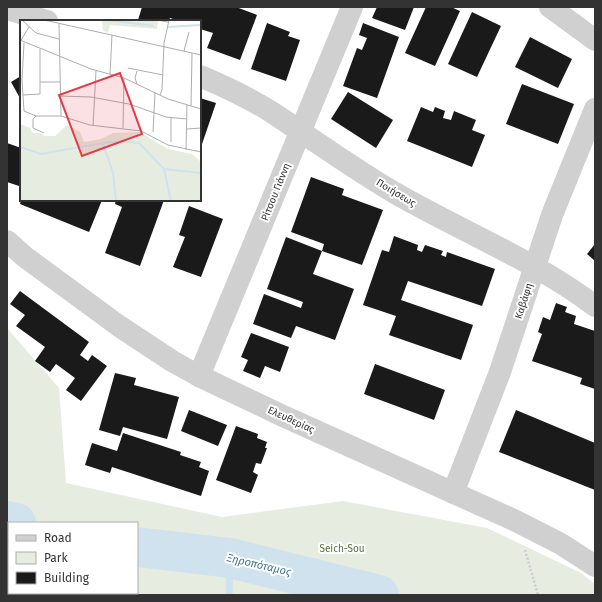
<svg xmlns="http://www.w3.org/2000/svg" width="602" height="602" font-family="'Fira Sans',sans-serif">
	<rect width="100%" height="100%" fill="#fff"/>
	<path fill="#e6ecdf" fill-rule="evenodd" d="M7,328l52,60 7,95 156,34 121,-16 144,27 94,45 14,11v11h-588zM9,523h128v70h-128z"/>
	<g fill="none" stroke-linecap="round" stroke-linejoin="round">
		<polyline stroke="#cfe2ee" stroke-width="7" points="229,595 230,558"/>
		<g stroke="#cfe2ee" stroke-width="40">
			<polyline points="7,521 16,523"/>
			<polyline points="137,547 230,558 379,595"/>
		</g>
	</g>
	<g fill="#1a1a1a">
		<polygon points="142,7 236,7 257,15 240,60 207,48 213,33 200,29 200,21 179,21 170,18 169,21 141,21 138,20"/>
		<polygon points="377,7 414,7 405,30 372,18"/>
		<polygon points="426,7 451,7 460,11 435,66 405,53"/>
		<polygon points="472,12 501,26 477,77 448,64"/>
		<polygon points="267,23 290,32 288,36 300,40 286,81 251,69"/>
		<polygon points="363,23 399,37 377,98 343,86 357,48 362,50 367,38 359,35"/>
		<polygon points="530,37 572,59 558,88 515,67"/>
		<polygon points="21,76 21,100 11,82"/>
		<polygon points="522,84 574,104 558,144 506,124"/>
		<polygon points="348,92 393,120 376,148 331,119"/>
		<polygon points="200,98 216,103 200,150"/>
		<polygon points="421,107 433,112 435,107 445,111 443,118 451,120 454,111 476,120 472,130 485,135 472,167 407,141"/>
		<polygon points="7,143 21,148 21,180 19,186 7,182"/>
		<polygon points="311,177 344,189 342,195 383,210 362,265 322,251 324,244 291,232"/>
		<polygon points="21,200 102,200 89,232 20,204"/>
		<polygon points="116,200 164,200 140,266 105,253 122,207 115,204"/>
		<polygon points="189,206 223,219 201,277 173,267 185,237 179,235"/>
		<polygon points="394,236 418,245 417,250 422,252 425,245 443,251 441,255 446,257 447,252 495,269 482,306 408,281 401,300 473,325 461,360 389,335 396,316 363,305 382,250 389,252"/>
		<polygon points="286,237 322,251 313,274 354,289 335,340 296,326 291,338 253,324 264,294 301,308 303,302 267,289"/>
		<polygon points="595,244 595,261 587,254"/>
		<polygon points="20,291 89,342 80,355 88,361 92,355 107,366 81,401 66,390 75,378 56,364 50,372 35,361 45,347 16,326 25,315 10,304"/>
		<polygon points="556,303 567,307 565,312 576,316 574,324 595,331 595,389 580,384 582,378 532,361 542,334 538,332 543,317 550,320"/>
		<polygon points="251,333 289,347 280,372 265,366 260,378 243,371 248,360 241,357"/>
		<polygon points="375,364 445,390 434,420 364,394"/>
		<polygon points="115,373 136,378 134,385 179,397 167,439 123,427 120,436 99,430"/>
		<polygon points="189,410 227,425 218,446 181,431"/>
		<polygon points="516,410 595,443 595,490 499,452"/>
		<polygon points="236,426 258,434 257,438 267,442 265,448 267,448 261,464 256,463 253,472 258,475 251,493 216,480"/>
		<polygon points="123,433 181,452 180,455 201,462 199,467 209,471 201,496 112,467 110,473 85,465 92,443 117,451"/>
	</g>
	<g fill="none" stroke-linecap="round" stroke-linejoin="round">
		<polyline stroke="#cdcdcd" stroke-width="2.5" stroke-dasharray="2 2" stroke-linecap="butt" points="525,550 538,595"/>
		<g stroke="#d0d0d0" stroke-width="22">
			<polyline points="550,7 595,40"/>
			<polyline points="7,9 47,21"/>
			<path d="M200,76c26,11 52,23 76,39 39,26 78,54 119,78 66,38 139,67 200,113"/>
			<polyline points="7,241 25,257 119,326 172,361 199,376 283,416 516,521 561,544 595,566"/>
			<polyline points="199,376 352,7"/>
			<polyline points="453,493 500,372 552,215 595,109"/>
		</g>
	</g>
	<g text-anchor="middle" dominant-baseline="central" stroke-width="4" stroke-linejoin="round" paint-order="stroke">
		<g font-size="10" fill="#333" stroke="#fff">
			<text transform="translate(276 192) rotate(-68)">Ρίτσου Γιάννη</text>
			<text transform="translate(396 193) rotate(31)">Ποιήσεως</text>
			<text transform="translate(524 301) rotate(-72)">Καβάφη</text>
			<text transform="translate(291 420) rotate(25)">Ελευθερίας</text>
		</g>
		<g font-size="10" fill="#56703f" stroke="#fff">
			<text x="342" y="549">Seich-Sou</text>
		</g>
		<g font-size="11" font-style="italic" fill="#3f7597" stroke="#fff">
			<text transform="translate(259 565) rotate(13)">Ξηροπόταμος</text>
		</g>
	</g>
	<g transform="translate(20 20)">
		<rect width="181" height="181" fill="#fff"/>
		<path d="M82,0h48l8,1 -1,8 -47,-4 -2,7 -5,-1zM0,104l10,4 2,5h9l3,3h11l12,-11 13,7 4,10 17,-3 12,-6 26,-1 29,17 24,5 9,8v39h-181z" fill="#e6ecdf"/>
		<path fill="none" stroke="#cfe2ee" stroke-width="2" d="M88,0l46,6M148,7l33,-2M83,123l10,30 3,28M0,127l21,7 62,-11 19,-2 17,2 25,26 37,4M144,149l7,32"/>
		<path fill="none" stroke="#adadad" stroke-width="1" d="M2,0l14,13 23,6M24,0l157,35M136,0l12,2M39,4l2,92M0,20l71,29 33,9 44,21 33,10M0,22l9,-15M4,23l-2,37 2,31 12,5h25l29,9 51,6 27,14 33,7M164,31l5,-19M108,48l35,7M117,51l-2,7 2,6M90,54l2,-39M20,62h20M3,75l17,-1v-45M140,75l2,-5 2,-47 5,-23M40,76l31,1 38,7 37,13 21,2M171,86l1,-53M16,96l-3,3v9l11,5M151,98v24M73,106l3,-55M103,108l1,-50M167,109l14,-1M133,112l2,-39M166,130l1,-45"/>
		<path fill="#e63946" fill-opacity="0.15" stroke="#e63946" stroke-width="2" d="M100,53l22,61 -60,22 -23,-61z"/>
		<rect width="181" height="181" fill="none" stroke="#333" stroke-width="2"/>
	</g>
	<rect width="602" height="602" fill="none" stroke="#333333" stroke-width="16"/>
	<rect x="8" y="522" width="130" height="72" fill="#ffffff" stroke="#adadad"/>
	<rect x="16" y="535" width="20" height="6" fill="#d0d0d0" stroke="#adadad"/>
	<text x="44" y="542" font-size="12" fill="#333333">Road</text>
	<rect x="16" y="552" width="20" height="12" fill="#e6ecdf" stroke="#adadad"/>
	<text x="44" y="562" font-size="12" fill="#333333">Park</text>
	<rect x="16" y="572" width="20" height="12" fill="#1a1a1a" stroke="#adadad"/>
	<text x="44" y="582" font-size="12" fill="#333333">Building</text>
</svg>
